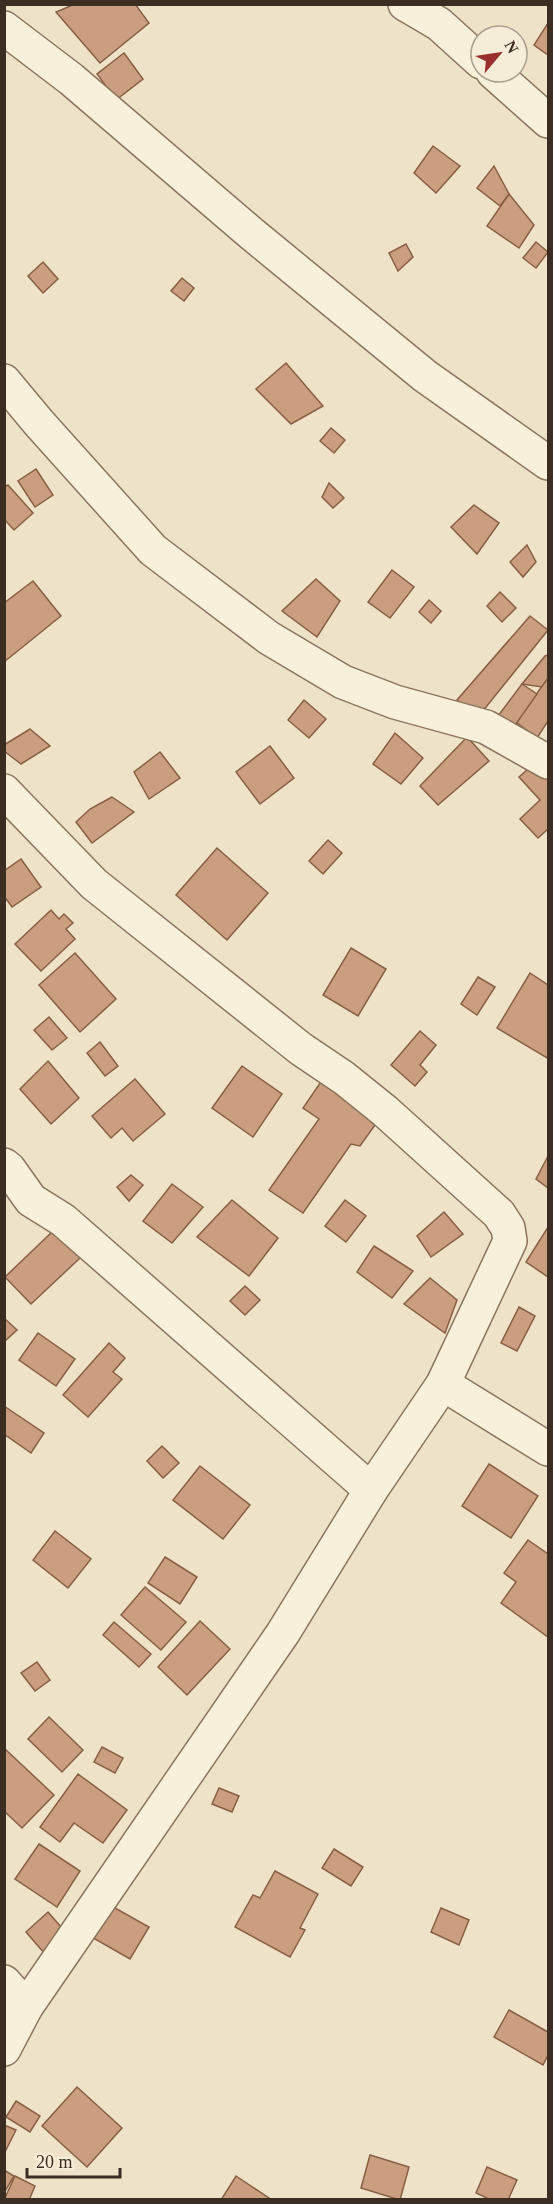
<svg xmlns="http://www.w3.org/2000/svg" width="553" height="2204" font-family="Georgia,serif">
	<rect width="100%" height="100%" fill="#eee3c9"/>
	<g fill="#cb9e80" stroke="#895f44" stroke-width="1.5">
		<polygon points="75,4 135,4 149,23 100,63 56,12"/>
		<polygon points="548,23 548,55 534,45"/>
		<polygon points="124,53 143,79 116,100 97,74"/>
		<polygon points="433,146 460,166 436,193 414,173"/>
		<polygon points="494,166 509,194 500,206 477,188"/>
		<polygon points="509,194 534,225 519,248 487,226"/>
		<polygon points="536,242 548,252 536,268 523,258"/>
		<polygon points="406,244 413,257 398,271 389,253"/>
		<polygon points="43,262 58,279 43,293 28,276"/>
		<polygon points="182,278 194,288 184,301 171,291"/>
		<polygon points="286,363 323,406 291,424 256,389"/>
		<polygon points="331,428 345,440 334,453 320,441"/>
		<polygon points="36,469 53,495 35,507 18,481"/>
		<polygon points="329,483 344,498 333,508 322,497"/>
		<polygon points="8,485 33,513 14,530 4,519 4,487"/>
		<polygon points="474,505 499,523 477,554 451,527"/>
		<polygon points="527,545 536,562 523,577 510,562"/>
		<polygon points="392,570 414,587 390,618 368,602"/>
		<polygon points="316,579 340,601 317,637 282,611"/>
		<polygon points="33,581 61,616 4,662 4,603"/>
		<polygon points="500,592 516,608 502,622 487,606"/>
		<polygon points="429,600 441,611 431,623 419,612"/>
		<polygon points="530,616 548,630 478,717 457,700"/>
		<polygon points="548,655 548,680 542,687 522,684 545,656"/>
		<polygon points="548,678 548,721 537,738 516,722"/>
		<polygon points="522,684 537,694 511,731 495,720"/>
		<polygon points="304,700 326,719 309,738 288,720"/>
		<polygon points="30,729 50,746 21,764 4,751 4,745"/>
		<polygon points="395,733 423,758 401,784 373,764"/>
		<polygon points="467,737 489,761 438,805 420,786"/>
		<polygon points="270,746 294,778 260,804 236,772"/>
		<polygon points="160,752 180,778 149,799 134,772"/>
		<polygon points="537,761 548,774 548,829 538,838 520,819 540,800 519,777"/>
		<polygon points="112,797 134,812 92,843 76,822 90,809"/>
		<polygon points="328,840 342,853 323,874 309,861"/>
		<polygon points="217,848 268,893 227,940 176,895"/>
		<polygon points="21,859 41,887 12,907 4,896 4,871"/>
		<polygon points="51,910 59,919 64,914 73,923 66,929 75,939 41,971 15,944"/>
		<polygon points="351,948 386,969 358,1016 323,995"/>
		<polygon points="75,953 116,999 80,1032 39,985"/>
		<polygon points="530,973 548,985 548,1055 547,1058 497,1028"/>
		<polygon points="478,977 495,987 477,1015 461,1004"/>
		<polygon points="49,1017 67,1038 52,1050 34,1030"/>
		<polygon points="420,1031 436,1045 420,1065 427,1072 415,1086 391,1065"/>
		<polygon points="100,1042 118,1066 105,1076 87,1053"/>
		<polygon points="48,1061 79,1098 51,1124 20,1089"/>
		<polygon points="242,1066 282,1094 253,1137 212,1108"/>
		<polygon points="327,1073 385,1111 360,1146 351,1144 303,1213 269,1190 319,1119 303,1108"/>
		<polygon points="135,1079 165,1114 133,1141 122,1128 111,1138 92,1116"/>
		<polygon points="548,1156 548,1188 536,1179"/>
		<polygon points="131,1175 143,1185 129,1201 117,1187"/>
		<polygon points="172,1184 203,1207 172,1243 143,1221"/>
		<polygon points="232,1200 278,1238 249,1276 197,1237"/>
		<polygon points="345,1200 366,1216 346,1242 325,1226"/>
		<polygon points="444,1212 463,1234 431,1257 417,1236"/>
		<polygon points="548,1227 548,1277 526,1262"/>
		<polygon points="54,1230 80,1258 31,1304 5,1277"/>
		<polygon points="374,1246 413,1271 392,1298 357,1272"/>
		<polygon points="430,1278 457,1300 445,1333 404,1304"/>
		<polygon points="245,1286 260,1300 245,1315 230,1301"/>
		<polygon points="519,1307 535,1316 517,1351 501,1343"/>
		<polygon points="4,1318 17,1330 4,1342"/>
		<polygon points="38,1333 75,1359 56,1386 19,1360"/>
		<polygon points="109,1343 125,1358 113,1372 122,1379 88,1417 63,1395"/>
		<polygon points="4,1406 44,1433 31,1453 4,1434"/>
		<polygon points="162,1446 179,1463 163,1478 147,1461"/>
		<polygon points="489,1464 538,1496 511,1538 462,1506"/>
		<polygon points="200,1466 250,1505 223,1539 173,1500"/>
		<polygon points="55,1531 91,1559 68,1588 33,1560"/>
		<polygon points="528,1540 548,1554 548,1637 501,1603 516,1582 504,1573"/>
		<polygon points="165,1557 197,1577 180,1604 148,1583"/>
		<polygon points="145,1587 186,1622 161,1650 121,1615"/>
		<polygon points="200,1621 230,1649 187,1695 158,1667"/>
		<polygon points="114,1622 151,1654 139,1667 103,1635"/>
		<polygon points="37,1662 50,1680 35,1691 21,1673"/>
		<polygon points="49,1717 83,1750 62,1772 28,1739"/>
		<polygon points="102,1747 123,1758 115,1773 94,1762"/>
		<polygon points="4,1748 54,1795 22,1828 4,1811"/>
		<polygon points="78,1774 127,1810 103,1843 74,1823 60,1842 40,1827"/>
		<polygon points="219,1788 239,1796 232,1812 212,1804"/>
		<polygon points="39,1844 80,1871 57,1907 15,1879"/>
		<polygon points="334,1849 363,1867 351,1886 322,1868"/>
		<polygon points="275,1871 318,1894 300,1928 305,1930 290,1957 235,1927 253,1895 260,1898"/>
		<polygon points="106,1903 149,1927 130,1959 88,1935"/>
		<polygon points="441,1908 469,1920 459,1945 431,1932"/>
		<polygon points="48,1912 68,1935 45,1954 26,1932"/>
		<polygon points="509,2010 548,2032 548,2055 543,2065 494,2037"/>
		<polygon points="77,2087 122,2128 87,2167 42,2126"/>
		<polygon points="16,2101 40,2116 30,2132 6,2117"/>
		<polygon points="4,2125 16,2130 4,2154"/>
		<polygon points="370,2155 409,2167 400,2200 361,2188"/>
		<polygon points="487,2167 517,2180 508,2200 491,2200 476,2193"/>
		<polygon points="4,2170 14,2176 4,2193"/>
		<polygon points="15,2176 35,2186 29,2200 4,2200"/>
		<polygon points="236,2176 269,2198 268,2200 221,2200"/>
	</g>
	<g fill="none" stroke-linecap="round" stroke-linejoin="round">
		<g stroke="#8a755e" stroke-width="36">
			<g id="minor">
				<polyline points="405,4 439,24 481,62"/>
				<polyline points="4,28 71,79 252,234 425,376 548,463"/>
				<polyline points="493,72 548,121"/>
				<polyline points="4,381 39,423 153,550 269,638 343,682 395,702 486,727 548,762"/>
				<polyline points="4,791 94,884 301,1049 344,1078 385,1111 499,1214 508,1228 510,1241 443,1384 371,1490 283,1633 26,2007 4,2049"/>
				<polyline points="4,1165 9,1169 31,1200 63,1220 371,1490"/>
				<polyline points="443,1384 548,1449"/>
				<polyline points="4,1982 26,2007"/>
			</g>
		</g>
		<use href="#minor" stroke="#f9f0dc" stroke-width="33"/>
	</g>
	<rect width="553" height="2204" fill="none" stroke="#3b2d21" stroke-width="12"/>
	<g transform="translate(499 54) rotate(61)"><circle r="28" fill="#f6edd8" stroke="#aba08f" stroke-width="1.5"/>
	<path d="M0-4.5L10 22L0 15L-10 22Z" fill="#992e30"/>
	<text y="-9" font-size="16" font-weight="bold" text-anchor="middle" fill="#3b2d21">N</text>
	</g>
	<path d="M27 2168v9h93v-9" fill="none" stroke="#3b2d21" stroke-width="3"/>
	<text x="36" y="2168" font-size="18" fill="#3b2d21" stroke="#f6edd8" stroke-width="4.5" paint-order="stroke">20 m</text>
</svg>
